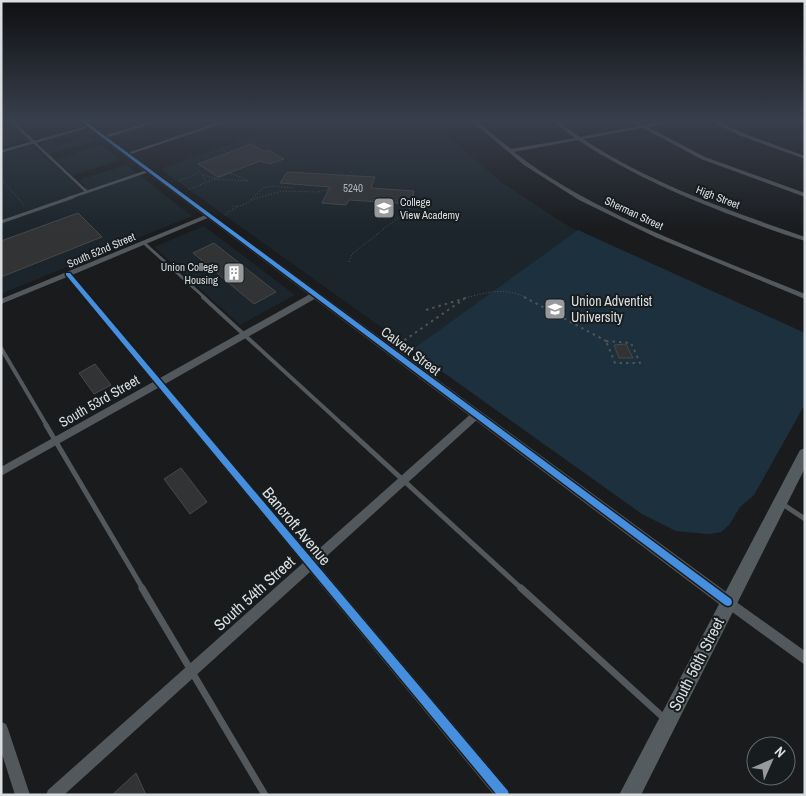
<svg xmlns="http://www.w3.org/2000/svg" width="806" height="796" font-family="'Archivo Narrow',sans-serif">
	<rect width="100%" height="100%" fill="#191b1d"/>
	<g fill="#1c252b">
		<polygon points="6,119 29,140 1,147 1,120"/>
		<polygon points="310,119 424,119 433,123 500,181 560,221 580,232 805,333 805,404 754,495 740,507 729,525 721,532 709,534 693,533 676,531 642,514 160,169 283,126"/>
		<polygon points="89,136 95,141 50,154 39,144 53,140 58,145"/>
		<polygon points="33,145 80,188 85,186 79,180 126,165 192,216 1,294 1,154"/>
		<polygon points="102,145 120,160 73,175 56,159"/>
		<polygon points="204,226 295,295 240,325 154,247"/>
	</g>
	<polygon fill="#1d303d" points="578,230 805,333 805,404 754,495 740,507 729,525 721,532 709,534 676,531 642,514 412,350"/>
	<g fill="#313334" stroke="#47494a">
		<polygon points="251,144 264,151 268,150 284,159 270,164 260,161 218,177 198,164"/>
		<polygon points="287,172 375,177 371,188 414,191 411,204 349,200 346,205 322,203 330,187 280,183"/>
		<polygon points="78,213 102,237 1,277 1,241"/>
		<polygon points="214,243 276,292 254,304 193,253"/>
		<polygon points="626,344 633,358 619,358 614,345"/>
		<polygon points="95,364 111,385 94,394 79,373"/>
		<polygon points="181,468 207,502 190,514 164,479"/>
		<polygon points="136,773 146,795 112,795"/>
	</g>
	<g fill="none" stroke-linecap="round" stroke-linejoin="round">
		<g stroke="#505457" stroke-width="1" stroke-dasharray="1 2" stroke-linecap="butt">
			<polygon points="231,173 249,181 215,179"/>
			<polyline points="203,175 215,178"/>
			<polyline points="1,179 25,206"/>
			<polyline points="178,181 195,175 200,170 206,182"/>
			<polyline points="347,181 352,170"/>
			<polyline points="189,189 215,179"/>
			<polyline points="251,200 282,191 317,192 332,189"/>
			<polyline points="233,206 238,206"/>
			<polyline points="225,215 231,210 249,202 263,188 272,186 294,188"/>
			<polyline points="349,262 352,254 413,206 415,198 413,197"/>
			<path d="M465,298c22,-6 41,-11 62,0"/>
		</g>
		<g stroke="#505457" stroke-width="2" stroke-dasharray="2.5 4" stroke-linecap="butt">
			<polyline points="524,297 606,341"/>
			<polyline points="426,310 469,297"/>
			<polygon points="606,341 631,343 640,363 615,363"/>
			<polyline points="399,344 464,299"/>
		</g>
		<g stroke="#53585d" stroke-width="2.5">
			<polyline points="9,119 87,192"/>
			<polyline points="104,137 164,119"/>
			<polyline points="69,198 148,171"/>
		</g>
		<g stroke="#53585d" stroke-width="3">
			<polyline points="1,222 73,197"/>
			<polyline points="144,243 205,298"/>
		</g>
		<g stroke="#53585d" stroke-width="4">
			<polyline points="203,297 344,426"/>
			<polyline points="1,348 47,426"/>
		</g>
		<g stroke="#53585d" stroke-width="5">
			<polyline points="46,425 143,589"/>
			<polyline points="343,425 522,589"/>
			<polyline points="781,503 805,519"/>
		</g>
		<g stroke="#53585d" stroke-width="7">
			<polyline points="142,588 265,795"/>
			<polyline points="521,588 665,719"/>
		</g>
		<g fill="#53585d" fill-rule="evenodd">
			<polygon points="228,119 236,119 128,155 124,154"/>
			<path d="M469,119h5l37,30 64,-11 -26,-19h5l26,18 59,-11 -12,-7h6l11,6 33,-6h12l-41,8 57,30 100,36v4l-104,-38 -58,-31 -60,11c68,45 145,71 222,98v4c-20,-6 -39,-13 -58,-20 -59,-22 -116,-46 -169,-81l-64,12c33,26 70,46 108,65 59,28 121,52 183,77v5l-150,-62 -76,-37 -55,-35z"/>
			<polygon points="706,119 712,119 745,134 805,156 805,159 741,136"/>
			<polygon points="786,119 793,119 805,123 805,126"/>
			<polygon points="87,126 91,127 1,153 1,150"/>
			<polygon points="208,214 211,216 210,217 72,275 160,378 312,293 318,293 318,297 165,384 311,556 473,412 479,412 481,415 479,418 318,564 509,790 511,795 494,795 310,572 64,795 46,795 48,790 303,563 158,388 1,476 1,467 153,382 67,277 1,304 1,299"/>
			<polygon points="728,596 805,651 805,665 724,606 722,602 724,598"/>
			<polygon points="1,722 6,724 8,729 30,795 15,795 1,751"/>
		</g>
		<polygon fill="#53585d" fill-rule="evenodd" points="76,119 83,119 733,597 736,602 733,607 728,610 723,607"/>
		<polygon fill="#555c5f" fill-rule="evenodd" points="805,448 805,468 641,795 619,795 800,450"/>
		<g stroke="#171c1f" stroke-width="3">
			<g id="cycleway">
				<polygon points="82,119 731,599 732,602 731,605 728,606 725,605 78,119"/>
				<polygon points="66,273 70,273 508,791 509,795 497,795 66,275"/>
			</g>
		</g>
		<use href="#cycleway" fill="#468fdf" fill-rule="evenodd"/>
	</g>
	<linearGradient id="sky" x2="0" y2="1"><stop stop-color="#0e0f10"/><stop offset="0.52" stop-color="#383f4c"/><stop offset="1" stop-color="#383f4c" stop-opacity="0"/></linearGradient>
	<rect width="806" height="231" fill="url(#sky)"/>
	<defs>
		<g id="school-square" transform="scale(1.125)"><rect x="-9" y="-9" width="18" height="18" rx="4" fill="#979a9c" stroke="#171c1f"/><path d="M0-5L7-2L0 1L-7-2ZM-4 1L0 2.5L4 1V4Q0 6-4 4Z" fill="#fff"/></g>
		<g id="building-square" transform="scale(1.125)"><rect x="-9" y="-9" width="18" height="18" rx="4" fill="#979a9c" stroke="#171c1f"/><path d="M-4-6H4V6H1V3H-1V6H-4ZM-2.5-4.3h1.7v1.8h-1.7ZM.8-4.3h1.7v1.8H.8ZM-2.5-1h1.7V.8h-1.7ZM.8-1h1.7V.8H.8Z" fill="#fff"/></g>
		<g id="university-square" transform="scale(1.125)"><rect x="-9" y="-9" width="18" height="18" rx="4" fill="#979a9c" stroke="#171c1f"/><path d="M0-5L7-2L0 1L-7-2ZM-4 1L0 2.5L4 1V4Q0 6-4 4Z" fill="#fff"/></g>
	</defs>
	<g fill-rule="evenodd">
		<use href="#school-square" x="384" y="208"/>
		<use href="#building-square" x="234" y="273"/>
		<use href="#university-square" x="555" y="309"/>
	</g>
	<g text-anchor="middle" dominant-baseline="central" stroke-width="4" stroke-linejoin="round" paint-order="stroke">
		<g font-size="11" fill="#b0b3b6">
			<text x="353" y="188">5240</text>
		</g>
		<g font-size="11" fill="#dbdee1" stroke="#171c1f">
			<text transform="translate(718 197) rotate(21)">High Street</text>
			<text transform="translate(634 213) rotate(25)">Sherman Street</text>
			<text transform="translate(101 250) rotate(-23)">South 52nd Street</text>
		</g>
		<g font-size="11" fill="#dbdee1" stroke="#171c1f" text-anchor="start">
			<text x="400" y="202">College<tspan x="400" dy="13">View Academy</tspan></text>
			<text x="218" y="267" text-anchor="end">Union College<tspan x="218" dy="13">Housing</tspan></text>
		</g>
		<g font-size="14" fill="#dbdee1" stroke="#171c1f" text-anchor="start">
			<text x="571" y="301">Union Adventist<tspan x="571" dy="16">University</tspan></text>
		</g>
		<g font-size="14" fill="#dbdee1" stroke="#171c1f">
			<text transform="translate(411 351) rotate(37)">Calvert Street</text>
			<text transform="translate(99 401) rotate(-30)">South 53rd Street</text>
		</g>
		<g font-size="16" fill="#dbdee1" stroke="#171c1f">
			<text transform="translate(297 526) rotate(50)">Bancroft Avenue</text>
			<text transform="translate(254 593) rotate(-42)">South 54th Street</text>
			<text transform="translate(696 664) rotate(-63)">South 56th Street</text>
		</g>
	</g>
	<rect width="806" height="796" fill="none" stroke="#dbdee1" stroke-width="5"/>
	<g transform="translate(771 761) rotate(45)"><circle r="24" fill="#171c1f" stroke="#656a6d"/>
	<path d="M0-4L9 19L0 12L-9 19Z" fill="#979a9c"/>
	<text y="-8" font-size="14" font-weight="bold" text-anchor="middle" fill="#dbdee1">N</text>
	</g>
</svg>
